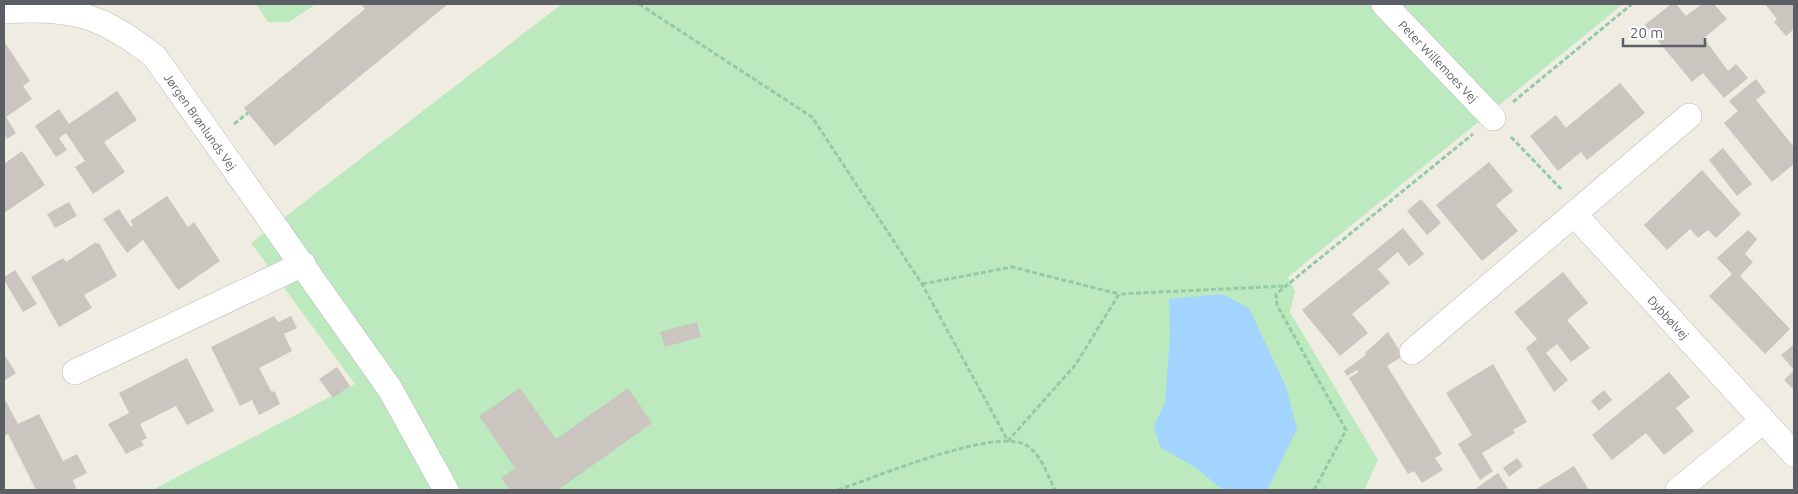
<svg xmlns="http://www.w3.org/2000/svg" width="1798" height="494" font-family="Ubuntu,sans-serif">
	<rect width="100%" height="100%" fill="#efece2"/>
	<g fill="#bce9bd">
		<polygon points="256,4 316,4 289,22 268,22"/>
		<polygon points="562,4 1623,4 1288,277 1295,291 1290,312 1378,460 1364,490 152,490 355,384 251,243"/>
	</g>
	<polygon fill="#a2d4ff" points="1222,294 1249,308 1286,387 1297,429 1267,490 1223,490 1196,468 1160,447 1154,426 1165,403 1170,335 1169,299"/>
	<g fill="#cac6bf">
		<polygon points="361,4 448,4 275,146 244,108 365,9"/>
		<polygon points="1671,4 1676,4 1686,16 1702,4 1714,4 1727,19 1704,38 1728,71 1736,64 1748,78 1724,98 1703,73 1692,82 1645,25"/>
		<polygon points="1765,4 1794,4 1794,29 1786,36 1774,22 1777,19"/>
		<polygon points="4,41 30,81 23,86 32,99 6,117 16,133 7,139 4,134"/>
		<polygon points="1756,79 1766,92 1756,100 1794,147 1794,164 1772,182 1724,123 1738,111 1729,101"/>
		<polygon points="1620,83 1645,113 1587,160 1581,152 1558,171 1530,136 1556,115 1566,128"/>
		<polygon points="117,91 137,120 104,142 125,172 93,194 75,167 85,161 66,133 59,138 67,150 56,157 35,126 59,109 69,124"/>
		<polygon points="1723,148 1752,184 1737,196 1709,160"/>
		<polygon points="22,151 45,185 4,213 4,164"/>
		<polygon points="1489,162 1513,191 1496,205 1518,231 1482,261 1436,205"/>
		<polygon points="1702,170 1741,214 1716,238 1708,230 1698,238 1690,229 1667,250 1644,225"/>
		<polygon points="167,196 188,227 194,222 220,261 178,290 143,240 127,253 103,219 119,209 131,227 133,225 130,221"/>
		<polygon points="1421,199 1441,223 1427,235 1407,211"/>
		<polygon points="69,202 77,216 55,228 47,214"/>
		<polygon points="1403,228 1424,254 1409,266 1398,252 1378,269 1390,283 1352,314 1368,333 1340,356 1302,310"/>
		<polygon points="1748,230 1757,239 1745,254 1753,262 1740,276 1790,329 1765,354 1709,296 1732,274 1717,258"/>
		<polygon points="96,242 97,244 99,243 117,276 84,295 92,308 59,327 31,277 63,258 66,262"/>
		<polygon points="15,270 37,304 23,312 4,280 4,277"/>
		<polygon points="1563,272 1588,303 1567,320 1590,348 1571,362 1557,344 1546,353 1568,380 1554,392 1526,348 1537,339 1514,312"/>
		<polygon points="274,316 278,322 291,316 297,328 284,334 292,351 259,368 271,391 275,392 280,404 259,415 252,400 240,406 211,347"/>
		<polygon points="697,322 701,337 665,347 660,332"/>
		<polygon points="1388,332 1403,356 1387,366 1442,454 1435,458 1443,470 1422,483 1414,471 1408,474 1349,378 1358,372 1357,370 1347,376 1344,371 1366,355 1365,353"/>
		<polygon points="1794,344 1794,390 1784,380 1794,370 1781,355"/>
		<polygon points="4,354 16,373 4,381"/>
		<polygon points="187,358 214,411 187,425 176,406 140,424 147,438 141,441 144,445 126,454 108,424 129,413 119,393"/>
		<polygon points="1493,364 1527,422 1513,430 1515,433 1482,453 1493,471 1480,480 1458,444 1472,435 1446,393"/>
		<polygon points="337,367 350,386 333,398 319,379"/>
		<polygon points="1669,372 1690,397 1676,408 1694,431 1664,455 1646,433 1612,460 1592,435"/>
		<polygon points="520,388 556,439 628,388 652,423 558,490 510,490 501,478 515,468 479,416"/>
		<polygon points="1604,390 1612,400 1599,411 1591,401"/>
		<polygon points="4,398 18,424 39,414 63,461 77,454 87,473 73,480 76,488 72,490 36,490 8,434 4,436"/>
		<polygon points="1517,458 1523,466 1509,477 1503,468"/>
		<polygon points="1574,466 1589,490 1535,490"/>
		<polygon points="1498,473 1509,490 1474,490 1482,484"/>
	</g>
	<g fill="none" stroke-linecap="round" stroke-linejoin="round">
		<g stroke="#b8bbc0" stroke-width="26">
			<g id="minor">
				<path id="s1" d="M1384,4l109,114"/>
				<path id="s2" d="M4,11c67,-5 99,4 151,46l235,332 56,101"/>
				<path id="s3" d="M1574,214l220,240"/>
				<polyline points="1412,352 1689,116"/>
				<polyline points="75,372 303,264"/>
				<polyline points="1678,490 1763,421"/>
			</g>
		</g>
		<g stroke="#95caa6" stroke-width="3" stroke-dasharray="5 2.5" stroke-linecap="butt">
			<polyline points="639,4 812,117 922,284 1008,441 1076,364 1119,294 1286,286"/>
			<polyline points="1513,102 1632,4"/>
			<polyline points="234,124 248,113"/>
			<polyline points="1511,137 1562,190"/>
			<polyline points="922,284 1012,267 1119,294"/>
			<path d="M838,490c35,-12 157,-63 188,-45 15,9 22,31 29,45"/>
			<polyline points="1314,490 1346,430 1277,305 1276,294 1473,134"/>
		</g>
		<use href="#minor" stroke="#fff" stroke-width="25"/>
	</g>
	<g text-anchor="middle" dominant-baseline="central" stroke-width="5" stroke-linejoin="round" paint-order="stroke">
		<g font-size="12" fill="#5b5f65" stroke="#fff">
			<text stroke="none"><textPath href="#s1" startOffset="79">Peter Willemoes Vej</textPath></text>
			<text stroke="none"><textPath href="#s2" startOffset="242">Jørgen Brønlunds Vej</textPath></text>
			<text stroke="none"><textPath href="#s3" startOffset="140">Dybbølvej</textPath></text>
		</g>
	</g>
	<rect width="1798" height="494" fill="none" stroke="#5b5f65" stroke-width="10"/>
	<path d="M1623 38v8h82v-8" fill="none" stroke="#5b5f65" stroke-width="2.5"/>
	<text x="1630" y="38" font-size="15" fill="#5b5f65" stroke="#ffffff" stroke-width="4" paint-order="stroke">20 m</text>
</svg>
